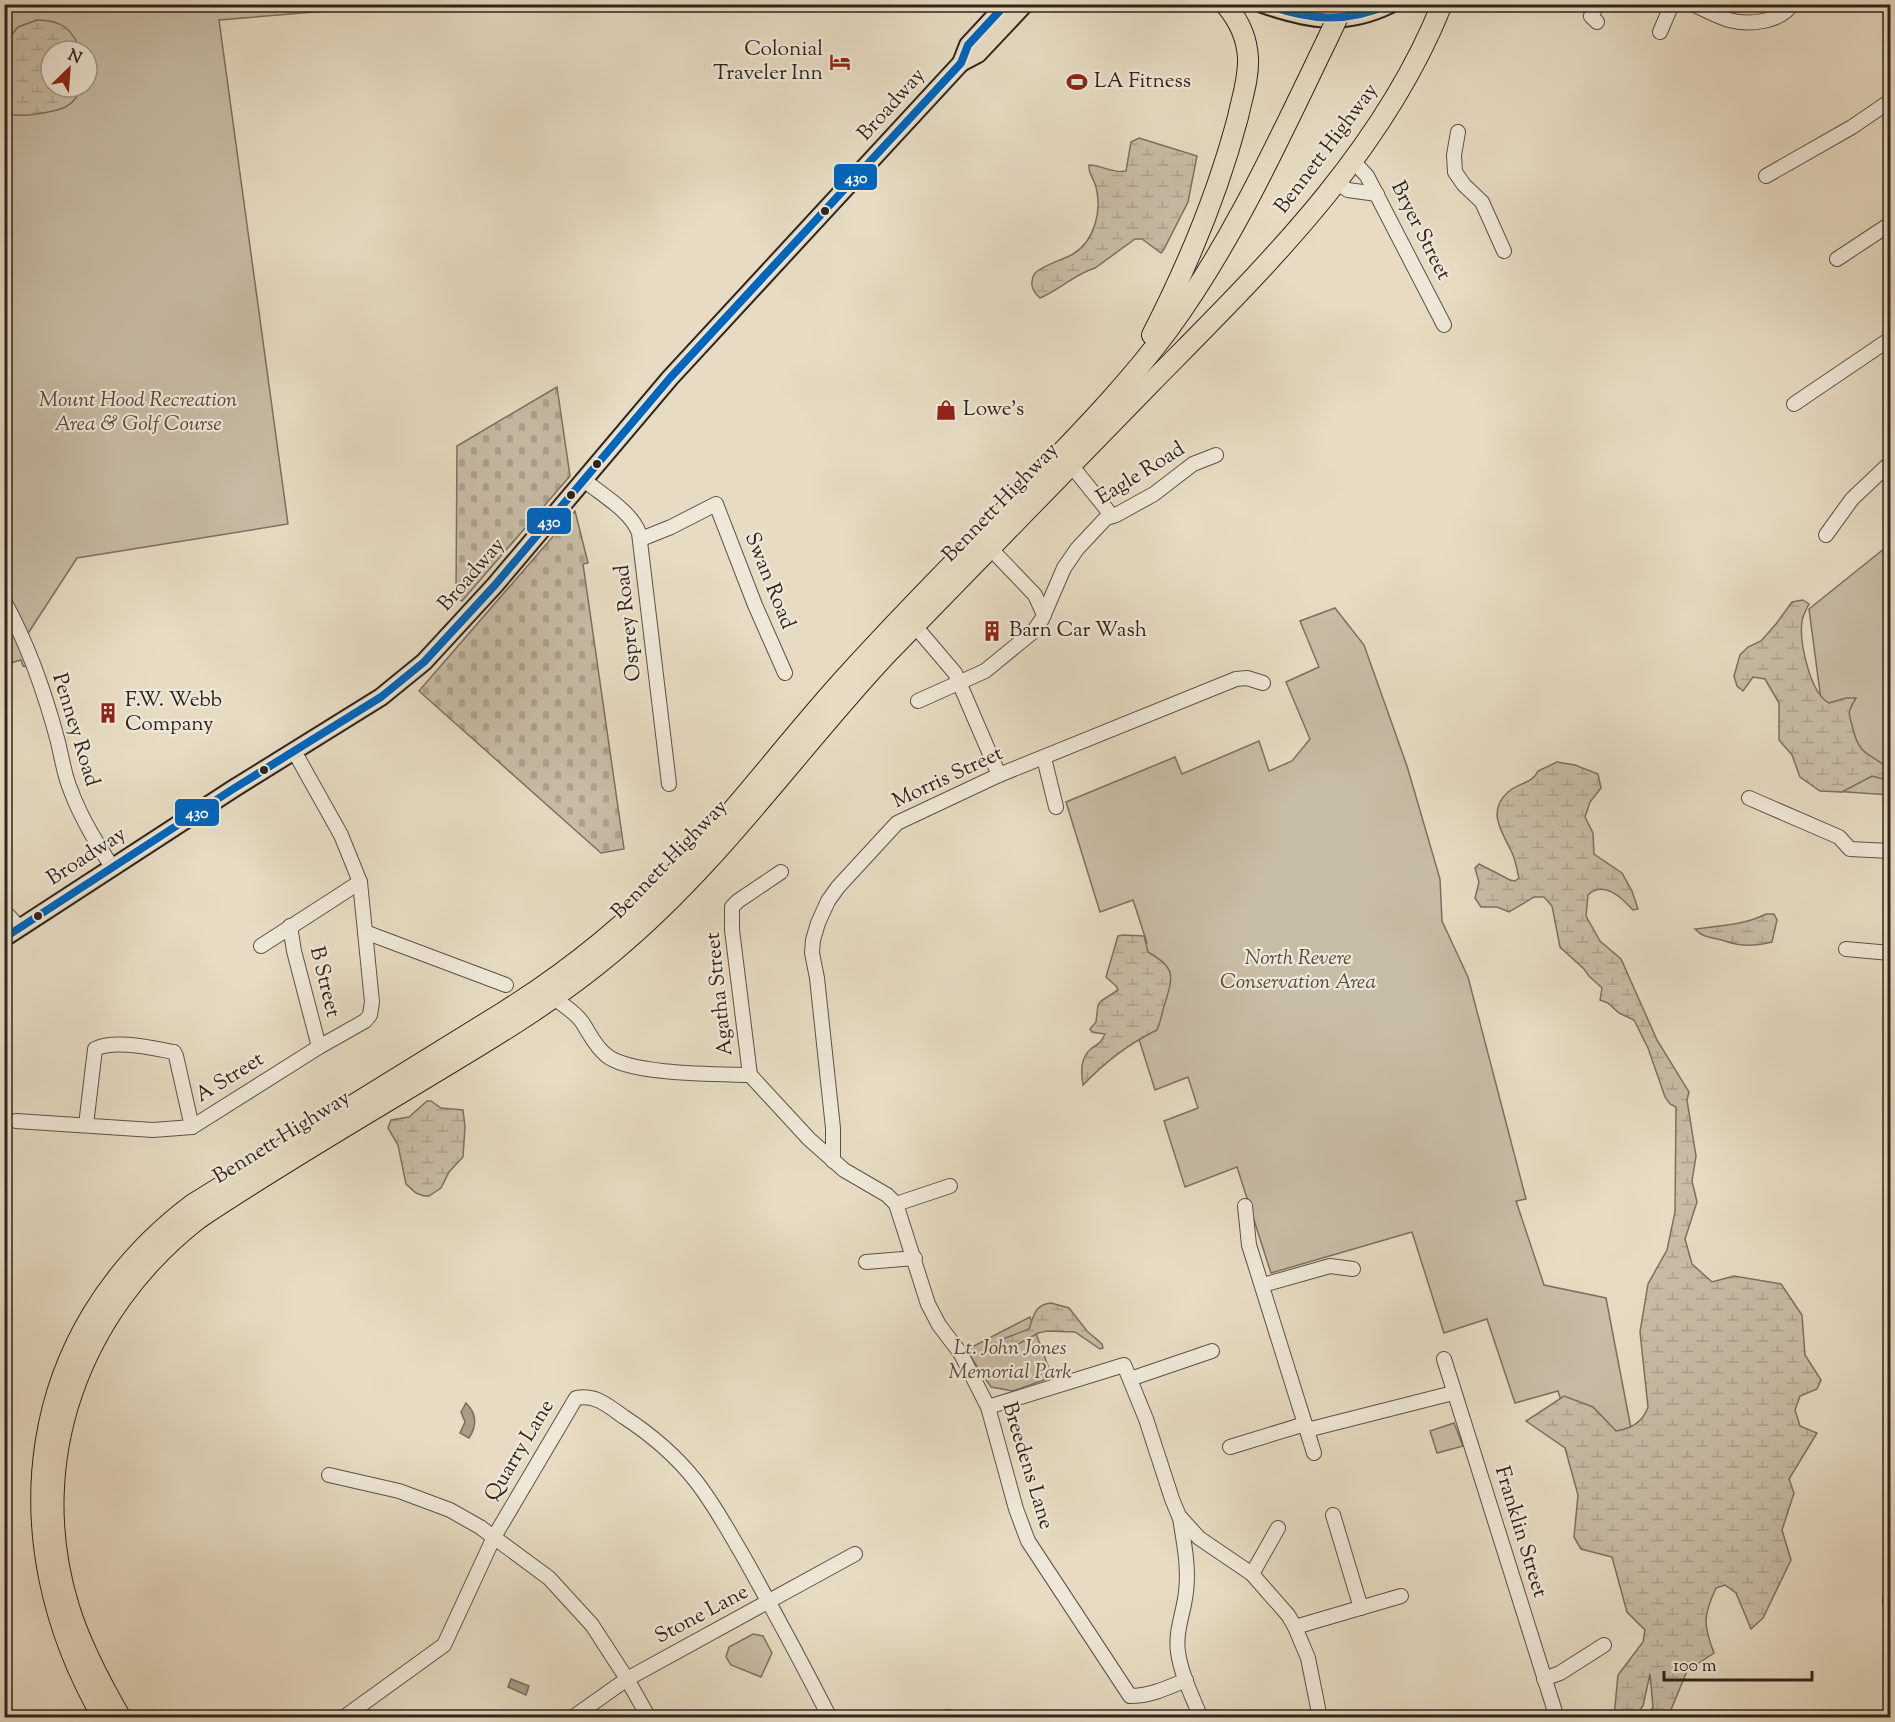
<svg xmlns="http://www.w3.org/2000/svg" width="1895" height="1722" font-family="'Sorts Mill Goudy',serif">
	<defs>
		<pattern id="wetland-marsh" width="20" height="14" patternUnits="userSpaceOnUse" patternTransform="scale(1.5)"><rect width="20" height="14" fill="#c8bda7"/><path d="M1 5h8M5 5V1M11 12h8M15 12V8" fill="none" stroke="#aca28f"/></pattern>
		<pattern id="cemetery-stones" width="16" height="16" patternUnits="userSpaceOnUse" patternTransform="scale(1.5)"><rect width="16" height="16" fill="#c8bda7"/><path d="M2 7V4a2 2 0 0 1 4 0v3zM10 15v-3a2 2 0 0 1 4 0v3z" fill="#aca28f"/></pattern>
	</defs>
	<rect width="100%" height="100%" fill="#e7dcc3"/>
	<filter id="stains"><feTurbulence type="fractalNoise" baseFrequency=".00333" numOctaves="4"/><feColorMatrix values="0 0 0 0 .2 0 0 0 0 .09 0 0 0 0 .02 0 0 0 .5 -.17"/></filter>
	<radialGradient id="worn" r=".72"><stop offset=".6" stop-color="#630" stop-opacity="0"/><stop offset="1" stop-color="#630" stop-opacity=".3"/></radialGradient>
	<g fill="#c8bda7" stroke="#7c7062" stroke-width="1.5" fill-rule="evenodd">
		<path d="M4,5h396l-181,15 69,504 -211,34 -52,80 4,29 -6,-1 -2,-6 -17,5zM51,51h36v36h-36z"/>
		<polygon points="1890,544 1890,795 1833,791 1809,609"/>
		<polygon points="1335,608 1364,645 1407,766 1440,879 1442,921 1468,977 1526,1199 1516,1201 1544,1285 1606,1298 1647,1512 1602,1527 1558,1391 1515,1403 1487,1319 1444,1333 1412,1232 1271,1273 1237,1167 1185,1187 1164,1121 1198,1108 1188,1077 1155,1090 1113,957 1147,943 1133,900 1100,912 1066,802 1175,757 1182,774 1259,741 1269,771 1292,761 1310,739 1286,682 1319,667 1300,621"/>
		<polygon points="1030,1317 1052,1377 1013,1391 991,1387 966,1350"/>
		<polygon points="1454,1423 1463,1446 1437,1453 1430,1431"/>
		<polygon points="753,1634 763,1636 772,1653 761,1677 731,1665 726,1657 729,1647"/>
	</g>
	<g fill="url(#wetland-marsh)" stroke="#7c7062" stroke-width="1.5">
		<path d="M37,20c25,0 35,9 44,31h-30v36h30c-6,20 -20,23 -38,26 -13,2 -25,4 -38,0v-70l13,-16z"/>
		<path d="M1139,138l58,18 -9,46 -24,47 -3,4 -19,-14h-7l-40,29c-20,6 -36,22 -55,30 -8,-7 -11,-16 -5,-25 8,-8 27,-13 38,-19 22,-13 29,-44 23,-67 -2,-9 -8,-13 -7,-22 13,0 24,9 37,6l5,-29z"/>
		<path d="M1803,600l6,4c-3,6 -6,11 -7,17 -3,21 8,72 27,82l17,-5h10c-10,17 -7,14 -3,31 7,28 16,23 36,40l1,12 -18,-5 -30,16 -22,-1 -20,-14 -8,-22 -13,-15v-37l-14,-24 -12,-2 -10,14 -6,-5 -3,-10 6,-21 8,-8 13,-6 15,-17 16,-22z"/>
		<path d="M1557,762l18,3 23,9 3,14 -11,14 -5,15 8,16 1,21 28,19 10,18 6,18 -5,1c-11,-12 -29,-30 -45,-15l-2,21 14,25 21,18 36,81 32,52 -2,8 9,56 -4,25 5,21 -12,37 7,25 20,18 22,-6 47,8 21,31 3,40 16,25 -4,9 -17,7 -5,14 5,16 17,7 -28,46 5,14 -12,37 9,30 -28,58 -12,11 -15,-36 -11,-8 -9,3c-13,28 -13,37 -2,65l-27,18 -19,46h-21l6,-10 -3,-33 -7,32 -9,11h-20l4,-42 25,-33 2,-12 -18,-18 -15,-55 -31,-8 -7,-12 4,-42 -13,-47 -39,-27 38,-25 29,11 23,24c14,-2 27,-9 32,-24l-8,-75 8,-48 19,-34 8,-38 1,-105 -6,-3 -5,-7 -17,-49 -14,-28 -15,-7 -11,-10 -8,-3 2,-12 -13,-12 -5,-7 -24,-22 -8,-41 -8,-9h-10l-25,15 -12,-5h-16l-6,-9 4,-16 -4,-14 4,-4 31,16 5,1 4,-3c-2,-7 -3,-16 -6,-23 -9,-21 -28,-42 -5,-63 10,-9 25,-9 30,-21z"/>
		<path d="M1766,914h8l3,6 -5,22c-17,4 -30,5 -47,-1 -11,-4 -21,-2 -30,-12 23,-3 50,-4 71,-15z"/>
		<path d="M1123,935l21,1 4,16c27,16 26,22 17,51 -3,9 -4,18 -8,27 -29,14 -52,32 -74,55 -2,-13 -3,-28 9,-37 7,-4 10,-7 13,-14l-13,-2 -2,-3 6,-7 2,-17 3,-4 17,-11 -2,-4 -10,-9 12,-41z"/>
		<polygon points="427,1101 431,1101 441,1108 463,1110 465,1127 463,1157 449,1172 441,1188 429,1196 424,1196 416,1193 406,1184 398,1145 388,1128 391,1120 409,1117"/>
		<path d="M1051,1303l18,5 18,23 15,13 1,4 -3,1 -25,-17 -28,-1 -9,2 -34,19 -8,-5 7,-8 26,-10c5,-13 5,-24 22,-26z"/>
	</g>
	<g fill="url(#cemetery-stones)" stroke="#7c7062" stroke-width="1.5">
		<polygon points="557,387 570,476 462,601 456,597 457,446"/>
		<polygon points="575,511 588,563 583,564 624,849 601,853 419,691"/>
	</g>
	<g fill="#a89d8b" stroke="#786d5f" stroke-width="1.5">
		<path d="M466,1403c11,11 11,23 3,35l-9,-5 5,-11 -4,-10z"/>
		<polygon points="511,1679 529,1686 526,1695 508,1687"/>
	</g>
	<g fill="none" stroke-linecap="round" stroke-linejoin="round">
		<g stroke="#5d5246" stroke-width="16">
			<g id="minor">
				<path d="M1693,4c12,6 23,12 36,16 19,5 51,3 63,-16"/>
				<polyline points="1597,22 1591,16 1598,4"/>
				<polyline points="1660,32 1672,4"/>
				<polyline points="1458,132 1454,155 1455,172 1464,185 1482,202 1504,251"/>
				<polyline points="1353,161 1367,176 1444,325"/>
				<polyline points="1766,176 1852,127 1890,101"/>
				<polyline points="1337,183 1348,190 1377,194"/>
				<polyline points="1837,259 1890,224"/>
				<polyline points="1794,404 1890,339"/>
				<polyline points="1071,465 1112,516"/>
				<path d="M584,480c18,15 47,31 55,53l30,251"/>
				<polyline points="1826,535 1852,499 1890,463"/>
				<polyline points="641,539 671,527 716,504 755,605 785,673"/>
				<polyline points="990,548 1035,595 1044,615"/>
				<path d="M4,601c25,45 41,92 54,141 4,16 6,33 13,49 10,27 25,51 41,76"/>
				<polyline points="915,626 955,673 999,775"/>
				<polyline points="918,701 985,671 1034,631 1042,619 1064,568 1077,549 1106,518 1116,515 1154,494 1193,464 1216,455"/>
				<polyline points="1044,758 1056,807"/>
				<polyline points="1749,798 1839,837 1850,849 1890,851"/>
				<polyline points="4,911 20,928"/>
				<polyline points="290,926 294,951 319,1047"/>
				<polyline points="365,932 506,985"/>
				<polyline points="261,946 360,882"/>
				<polyline points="1846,949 1890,953"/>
				<path d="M554,998c9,7 21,14 28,24 8,12 12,23 24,33 23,20 112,19 144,20l59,64 35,31 43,25 9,9 32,100 11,21 22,29 27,53 28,102 12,32 102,155c20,0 37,-8 56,-16"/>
				<polyline points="750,1075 732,930 732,907 738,901 781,872"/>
				<polyline points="16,1121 153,1130 192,1127 319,1047 365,1021 370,1015 372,1002 360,882 341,835 294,751"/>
				<path d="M86,1125l9,-76c19,-10 57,-1 79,3l2,4 16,71"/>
				<polyline points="833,1161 833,1128 817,978 812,953 813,940 818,923 828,901 838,887 897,823 999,775 1236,679 1247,678 1263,683"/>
				<polyline points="896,1204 950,1186"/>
				<polyline points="1245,1206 1249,1245 1314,1453"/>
				<polyline points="866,1262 915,1258"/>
				<polyline points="1263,1285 1330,1266 1353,1269"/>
				<polyline points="1444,1359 1557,1718"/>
				<polyline points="1130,1379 1212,1351"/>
				<polyline points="988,1407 1124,1365 1146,1419 1172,1499 1179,1516 1199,1538 1252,1574 1288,1615 1295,1627 1308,1658 1320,1718"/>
				<polyline points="1307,1430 1453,1393"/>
				<polyline points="1230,1447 1305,1424"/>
				<polyline points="329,1475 399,1491 450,1510 480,1527 549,1578 592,1625 627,1679 649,1718"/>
				<polyline points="1333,1515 1361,1608"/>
				<path d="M1180,1518c4,25 9,49 6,74 -2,20 -11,39 -8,60 3,22 14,44 23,66"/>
				<polyline points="1252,1574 1278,1528"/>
				<polyline points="1890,1598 1890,1603"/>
				<polyline points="1295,1627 1401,1596"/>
				<polyline points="1544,1679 1560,1673 1604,1645"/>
				<path d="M343,1718l101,-73 50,-108 82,-139c20,-4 32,8 48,19 26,17 52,39 71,63 20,25 35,54 51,81 29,52 57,104 84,157"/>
				<polyline points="572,1718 627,1679 855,1554"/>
				<polyline points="948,1718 948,1717"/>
			</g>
		</g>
		<g stroke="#2f241d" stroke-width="20">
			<g id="major">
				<path d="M1262,4c47,16 82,23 129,0"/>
				<polyline points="961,63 978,54 1025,4"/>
				<polyline points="4,938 233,789 381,697 424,662 495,585 670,378 961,63 968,45 1006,4"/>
			</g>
		</g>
		<g stroke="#2f241d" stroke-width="22">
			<g id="highway">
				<path d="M1152,335c36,-70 66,-142 86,-218 4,-19 11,-39 10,-59 -1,-20 -10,-39 -23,-54"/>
				<path d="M103,1718c-103,-178 -80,-386 90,-514l309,-191c64,-40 123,-87 175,-142 62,-63 114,-135 174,-200 59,-65 122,-128 184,-191 46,-48 93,-96 133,-150 65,-89 110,-189 158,-288"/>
				<path d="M121,1718c-21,-36 -40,-72 -52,-111 -45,-146 11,-296 129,-388 82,-55 167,-104 251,-155 57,-34 113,-69 164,-112 104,-86 181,-198 272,-296 89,-91 178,-182 266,-273 112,-114 231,-228 291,-379"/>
			</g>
		</g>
		<use href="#minor" stroke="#efe8d8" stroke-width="14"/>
		<use href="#major" stroke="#e7dcc3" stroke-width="16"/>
		<use href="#highway" stroke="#e7dcc3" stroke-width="20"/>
		<g stroke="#2f241d" stroke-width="22" stroke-linecap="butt">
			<polyline id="highway-bridge" points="1326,42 1344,4"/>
		</g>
		<use href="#highway-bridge" stroke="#e7dcc3" stroke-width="20"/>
		<g stroke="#efe8d8" stroke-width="12">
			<g id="bus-1">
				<path d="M1264,4c46,16 80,20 126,0"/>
				<polyline points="4,938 233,789 381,697 424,662 495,585 670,378 961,63 968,45 1006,4"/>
			</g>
		</g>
		<use href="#bus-1" stroke="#0065bd" stroke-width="8"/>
	</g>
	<defs>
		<g id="hotel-bare" transform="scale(1.62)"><path d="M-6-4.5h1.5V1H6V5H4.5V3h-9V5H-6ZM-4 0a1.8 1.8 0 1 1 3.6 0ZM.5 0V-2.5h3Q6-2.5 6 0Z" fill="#8f2418" stroke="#efe8d8" stroke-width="2.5" paint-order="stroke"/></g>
		<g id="stadium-bare" transform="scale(1.62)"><path d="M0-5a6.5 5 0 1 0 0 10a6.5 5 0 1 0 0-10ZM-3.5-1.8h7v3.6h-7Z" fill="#8f2418" stroke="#efe8d8" stroke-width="2.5" paint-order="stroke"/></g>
		<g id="shop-bare" transform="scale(1.62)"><path d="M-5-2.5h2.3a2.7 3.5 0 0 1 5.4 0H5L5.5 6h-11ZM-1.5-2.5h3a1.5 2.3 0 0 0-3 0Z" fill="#8f2418" stroke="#efe8d8" stroke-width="2.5" paint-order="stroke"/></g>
		<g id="building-bare" transform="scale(1.62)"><path d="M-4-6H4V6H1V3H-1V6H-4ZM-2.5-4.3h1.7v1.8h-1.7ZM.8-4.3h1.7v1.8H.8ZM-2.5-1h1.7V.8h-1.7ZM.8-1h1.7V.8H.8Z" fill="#8f2418" stroke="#efe8d8" stroke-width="2.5" paint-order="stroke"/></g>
	</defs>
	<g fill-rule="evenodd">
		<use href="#hotel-bare" x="840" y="62"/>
		<use href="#stadium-bare" x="1077" y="82"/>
		<use href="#shop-bare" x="946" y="410"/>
		<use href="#building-bare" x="992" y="631"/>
		<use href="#building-bare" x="108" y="713"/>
	</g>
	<g fill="#2f241d" stroke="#efe8d8" stroke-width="2">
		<circle cx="825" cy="211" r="5"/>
		<circle cx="597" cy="464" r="5"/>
		<circle cx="571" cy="495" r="5"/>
		<circle cx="264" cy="770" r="5"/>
		<circle cx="38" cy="916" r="5"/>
	</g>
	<g text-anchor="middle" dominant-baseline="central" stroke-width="4.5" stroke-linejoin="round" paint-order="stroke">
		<g font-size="21" fill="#2f241d" stroke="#efe8d8" text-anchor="start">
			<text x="823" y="50" text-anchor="end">Colonial<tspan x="823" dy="24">Traveler Inn</tspan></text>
			<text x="1094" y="82">LA Fitness</text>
			<text x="963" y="410">Lowe's</text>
			<text x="1009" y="631">Barn Car Wash</text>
			<text x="125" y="701">F.W. Webb<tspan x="125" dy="24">Company</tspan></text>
		</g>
		<g font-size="21" fill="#2f241d" stroke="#efe8d8">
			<text transform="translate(892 105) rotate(-48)">Broadway</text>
			<text transform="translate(1327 149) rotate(-53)">Bennett Highway</text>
			<text transform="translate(1420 231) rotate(63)">Bryer Street</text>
			<text transform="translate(1141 474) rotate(-32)">Eagle Road</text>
			<text transform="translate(1001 503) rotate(-46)">Bennett Highway</text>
			<text transform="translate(472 575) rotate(-49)">Broadway</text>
			<text transform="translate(769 581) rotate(68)">Swan Road</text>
			<text transform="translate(629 623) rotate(-96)">Osprey Road</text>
			<text transform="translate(75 730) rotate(73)">Penney Road</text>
			<text transform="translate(948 778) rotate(-25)">Morris Street</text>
			<text transform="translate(87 857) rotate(-33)">Broadway</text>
			<text transform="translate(670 860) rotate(-46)">Bennett Highway</text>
			<text transform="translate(324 982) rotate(76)">B Street</text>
			<text transform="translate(720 994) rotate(-96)">Agatha Street</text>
			<text transform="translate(230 1078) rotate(-32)">A Street</text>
			<text transform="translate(282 1138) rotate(-32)">Bennett Highway</text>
			<text transform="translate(520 1451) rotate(-59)">Quarry Lane</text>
			<text transform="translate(1027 1466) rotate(73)">Breedens Lane</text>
			<text transform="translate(1520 1532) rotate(73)">Franklin Street</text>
			<text transform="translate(702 1615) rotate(-28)">Stone Lane</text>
		</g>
		<g font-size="21" font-style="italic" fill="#554a40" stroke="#efe8d8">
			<text x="138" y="401">Mount Hood Recreation<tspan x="138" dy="24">Area &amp; Golf Course</tspan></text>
			<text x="1298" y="959">North Revere<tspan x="1298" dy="24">Conservation Area</tspan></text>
			<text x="1010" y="1349">Lt. John Jones<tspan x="1010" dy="24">Memorial Park</tspan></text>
		</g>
	</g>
	<g stroke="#efe8d8" stroke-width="2">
		<rect x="833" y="163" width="45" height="28" rx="6" fill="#0065bd"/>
		<rect x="526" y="507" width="46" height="28" rx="6" fill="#0065bd"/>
		<rect x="174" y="798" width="46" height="29" rx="6" fill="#0065bd"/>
	</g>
	<g font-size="16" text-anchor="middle" font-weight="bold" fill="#fff">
		<text x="856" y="183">430</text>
		<text x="549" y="527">430</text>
		<text x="197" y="818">430</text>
	</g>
	<rect width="1895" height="1722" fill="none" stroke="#e7dcc3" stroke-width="24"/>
	<rect x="6" y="6" width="1883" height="1710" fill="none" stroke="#2f241d" stroke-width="3"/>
	<rect x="12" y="12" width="1871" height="1698" fill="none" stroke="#2f241d" stroke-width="1.5"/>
	<g transform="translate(69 69) rotate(25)"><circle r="28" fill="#efe8d8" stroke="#a29a8d" stroke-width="1.5"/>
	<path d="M0-4.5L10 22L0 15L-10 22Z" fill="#8f2418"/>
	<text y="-9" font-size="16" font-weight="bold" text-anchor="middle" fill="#2f241d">N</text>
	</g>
	<path d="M1664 1671v9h148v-9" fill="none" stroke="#2f241d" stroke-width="3"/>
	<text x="1673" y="1671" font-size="18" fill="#2f241d" stroke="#efe8d8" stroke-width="4.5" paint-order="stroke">100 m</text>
	<rect width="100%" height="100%" filter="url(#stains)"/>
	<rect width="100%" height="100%" fill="url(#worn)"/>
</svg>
